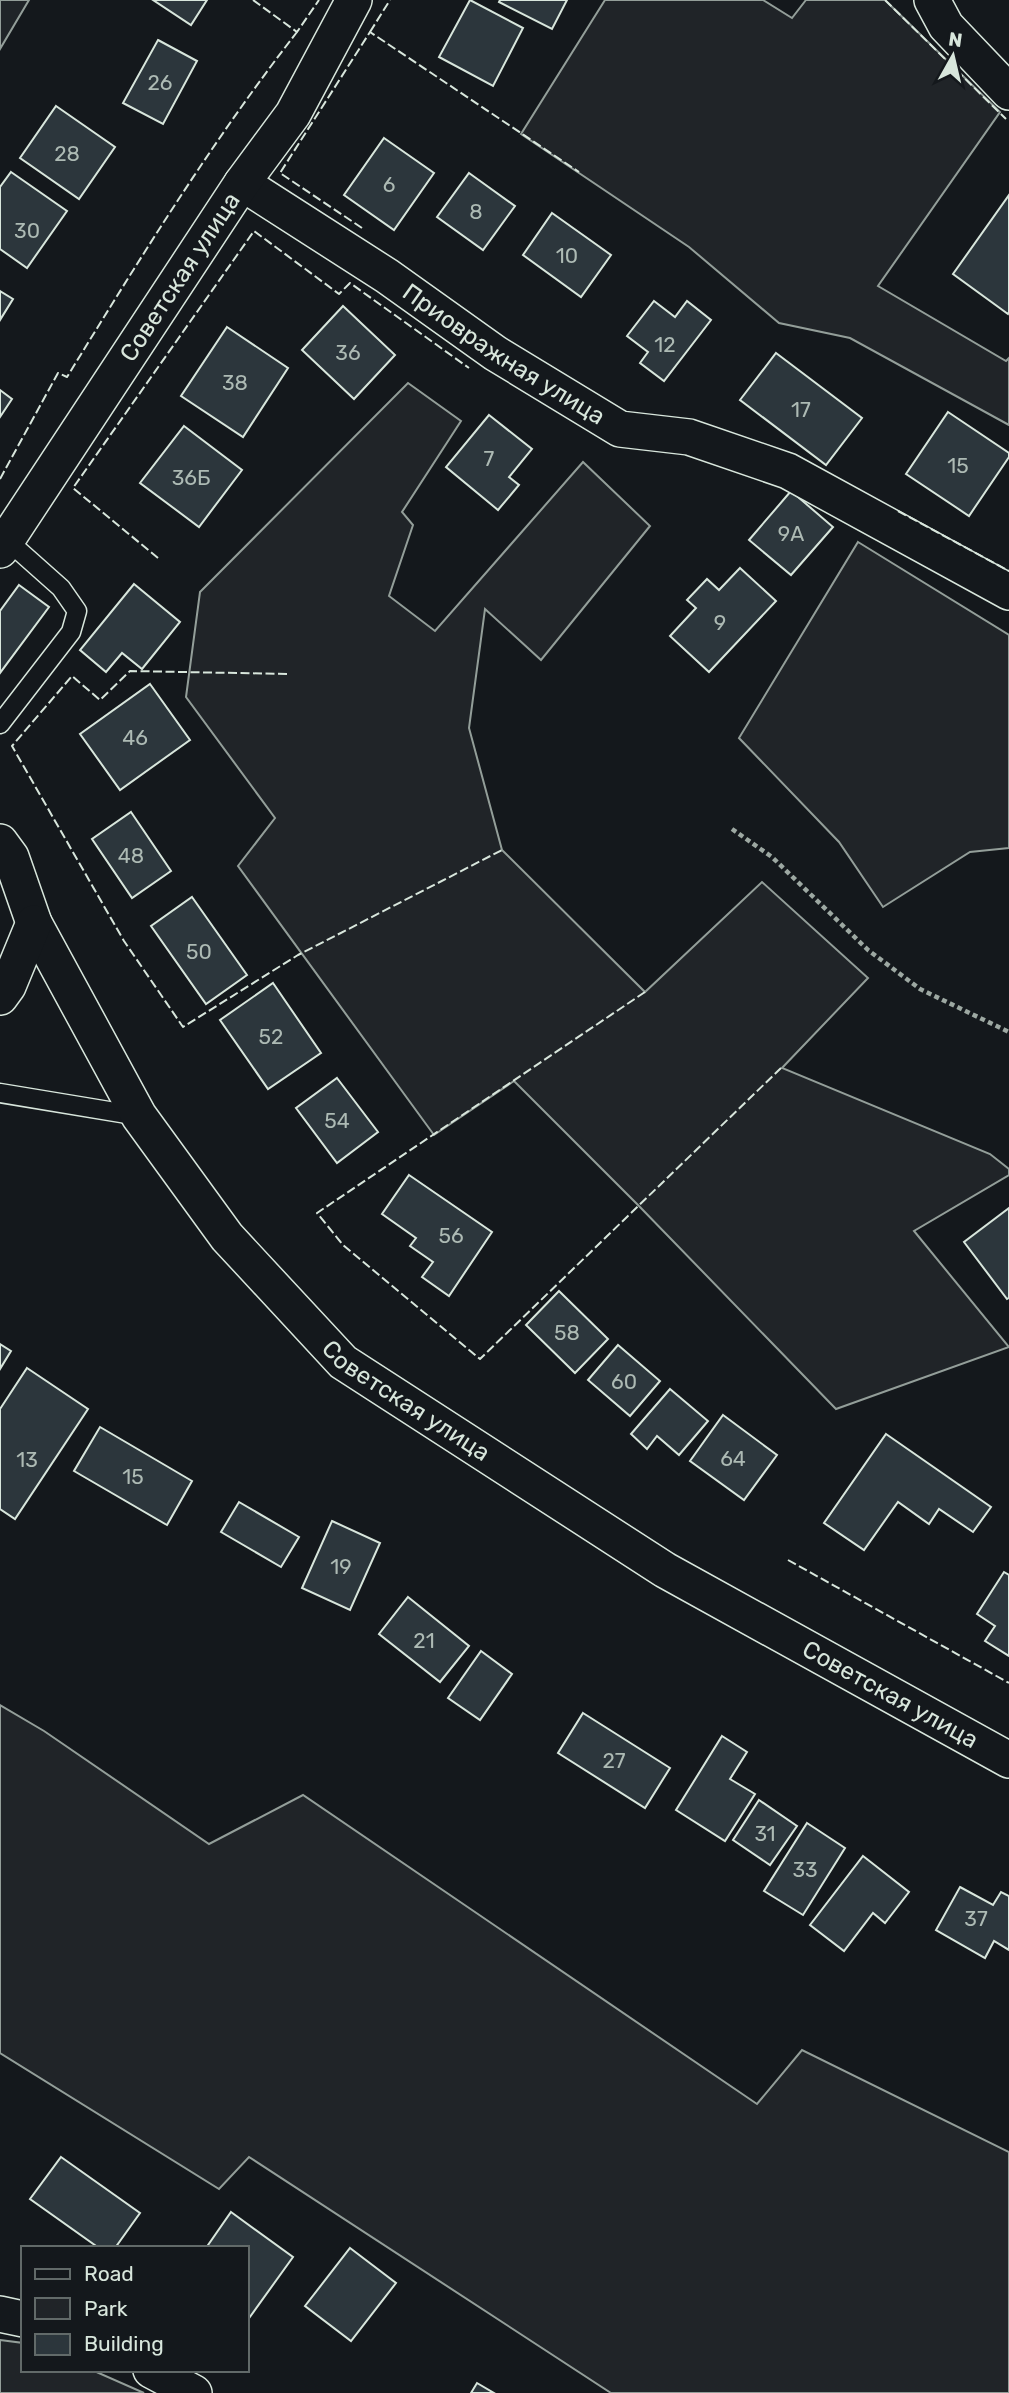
<svg xmlns="http://www.w3.org/2000/svg" width="1009" height="2393" font-family="Rubik,sans-serif">
	<rect width="100%" height="100%" fill="#14181c"/>
	<g fill="#202428" stroke="#939e99" stroke-width="2">
		<polygon points="0,0 29,0 0,49"/>
		<polygon points="605,0 763,0 792,18 806,0 885,0 1000,112 878,286 1006,361 1009,358 1009,425 850,338 779,323 689,247 521,134"/>
		<polygon points="408,383 461,421 402,512 413,525 389,596 435,631 583,462 650,526 541,660 485,609 469,728 502,850 645,992 762,882 868,978 782,1068 990,1154 1009,1169 1009,1175 914,1231 1009,1347 836,1409 638,1205 514,1081 434,1135 238,866 275,818 186,697 200,592"/>
		<polygon points="858,542 1009,635 1009,848 970,852 883,907 839,842 739,738"/>
		<polygon points="0,1705 44,1731 209,1844 303,1795 757,2104 802,2050 1009,2152 1009,2393 611,2393 249,2157 219,2189 0,2053"/>
		<polygon points="0,2340 23,2343 23,2370 92,2370 144,2393 0,2393"/>
	</g>
	<g fill="#2c363c" stroke="#d8e6dc" stroke-width="2">
		<polygon points="153,0 207,0 191,25"/>
		<polygon points="470,0 523,28 493,86 439,57"/>
		<polygon points="500,0 567,0 552,29 499,2"/>
		<polygon points="158,40 197,61 163,124 123,103"/>
		<polygon points="56,106 115,147 79,199 20,158"/>
		<polygon points="384,138 434,173 394,230 344,195"/>
		<polygon points="11,172 67,211 27,268 0,249 0,187"/>
		<polygon points="469,173 515,206 483,250 437,217"/>
		<polygon points="1009,195 1009,312 1008,314 953,274"/>
		<polygon points="552,213 611,255 581,297 523,255"/>
		<polygon points="0,291 13,299 0,320"/>
		<polygon points="654,301 675,317 687,301 711,320 664,381 640,363 648,352 627,336"/>
		<polygon points="343,306 395,355 354,399 302,350"/>
		<polygon points="227,327 288,368 243,437 181,396"/>
		<polygon points="776,353 862,418 826,465 740,400"/>
		<polygon points="0,390 12,399 0,417"/>
		<polygon points="948,412 1009,453 1009,457 969,516 906,474"/>
		<polygon points="489,415 532,449 509,477 519,485 498,510 446,467"/>
		<polygon points="184,426 242,470 199,527 140,483"/>
		<polygon points="791,491 833,527 791,575 749,540"/>
		<polygon points="740,568 776,601 709,672 670,636 696,608 687,600 707,579 719,590"/>
		<polygon points="134,584 180,622 142,669 122,653 106,672 80,650"/>
		<polygon points="19,585 49,607 0,673 0,611"/>
		<polygon points="150,684 190,740 120,790 80,734"/>
		<polygon points="131,812 171,871 132,898 92,839"/>
		<polygon points="192,897 247,975 206,1004 151,926"/>
		<polygon points="273,983 321,1053 268,1089 220,1020"/>
		<polygon points="337,1078 378,1132 337,1163 296,1108"/>
		<polygon points="409,1175 492,1232 449,1296 422,1277 433,1262 410,1246 416,1238 382,1214"/>
		<polygon points="1009,1208 1009,1298 1007,1299 964,1242"/>
		<polygon points="559,1291 608,1339 575,1373 526,1325"/>
		<polygon points="0,1344 11,1351 0,1369"/>
		<polygon points="618,1345 660,1381 630,1416 588,1380"/>
		<polygon points="27,1368 88,1409 15,1519 0,1509 0,1409"/>
		<polygon points="670,1389 708,1421 679,1455 657,1436 647,1449 631,1434"/>
		<polygon points="723,1415 777,1455 744,1500 690,1461"/>
		<polygon points="100,1427 192,1481 167,1525 74,1471"/>
		<polygon points="886,1434 991,1507 973,1532 939,1509 929,1524 898,1502 864,1550 824,1523"/>
		<polygon points="239,1502 299,1537 281,1567 221,1532"/>
		<polygon points="332,1521 380,1543 350,1610 302,1588"/>
		<polygon points="1004,1572 1009,1575 1009,1656 985,1641 995,1626 977,1614"/>
		<polygon points="408,1597 469,1646 440,1682 379,1634"/>
		<polygon points="481,1651 512,1674 480,1720 448,1698"/>
		<polygon points="583,1713 670,1768 645,1808 558,1753"/>
		<polygon points="722,1736 747,1752 730,1779 755,1794 725,1841 676,1810"/>
		<polygon points="759,1800 797,1826 770,1865 733,1840"/>
		<polygon points="807,1823 845,1848 803,1915 764,1891"/>
		<polygon points="863,1856 909,1892 885,1923 873,1913 844,1951 810,1925"/>
		<polygon points="960,1887 993,1905 1001,1892 1009,1896 1009,1950 994,1941 985,1958 936,1930"/>
		<polygon points="61,2157 140,2213 115,2248 99,2248 30,2199"/>
		<polygon points="231,2212 293,2257 247,2321 247,2248 206,2248"/>
		<polygon points="350,2248 396,2283 351,2341 305,2306"/>
		<polygon points="477,2383 494,2393 471,2393"/>
	</g>
	<g fill="none" stroke-linecap="round" stroke-linejoin="round">
		<g stroke="#d8e6dc" stroke-width="21">
			<g id="lane">
				<polyline points="0,724 71,632 77,611 61,588 7,540"/>
				<polyline points="0,1093 139,1116"/>
			</g>
		</g>
		<g stroke="#d8e6dc" stroke-width="38">
			<g id="street">
				<polyline points="932,0 946,26 1009,92"/>
				<path id="s1" d="M242,183l145,93 108,77 125,76 69,8 99,34 221,121"/>
				<path id="s2" d="M0,550l242,-367 51,-69 61,-114"/>
				<path id="s3" d="M0,842l11,15 23,66 105,193 88,121 116,125 322,208 344,190"/>
				<polyline points="0,997 8,986 34,923"/>
				<polyline points="0,2314 23,2319"/>
				<polyline points="151,2370 194,2393"/>
			</g>
		</g>
		<polyline stroke="#9da8a2" stroke-width="4.5" stroke-dasharray="5 3.5" stroke-linecap="butt" points="732,829 772,857 868,950 920,989 1009,1032"/>
		<use href="#lane" stroke="#14181c" stroke-width="18"/>
		<use href="#street" stroke="#14181c" stroke-width="35"/>
		<g stroke="#d8e6dc" stroke-width="2" stroke-dasharray="9 3.5" stroke-linecap="butt">
			<polyline points="253,0 297,32 319,0"/>
			<polyline points="885,0 1006,119"/>
			<polyline points="370,32 390,0"/>
			<polyline points="362,228 280,173 370,32 579,172"/>
			<path d="M0,479l58,-106 9,4c72,-117 145,-236 230,-345"/>
			<polyline points="898,511 1009,571"/>
			<polyline points="158,558 73,488 254,231 339,294 350,283 469,368"/>
			<polyline points="287,674 130,671 100,700 72,676 12,746 124,941 183,1027 298,955 502,850"/>
			<polyline points="645,992 317,1213 343,1245 480,1359 781,1068"/>
			<polyline points="788,1560 1009,1683"/>
		</g>
	</g>
	<g text-anchor="middle" dominant-baseline="central" stroke-width="5" stroke-linejoin="round" paint-order="stroke">
		<g font-size="21" fill="#adbab4">
			<text x="160" y="82">26</text>
			<text x="67" y="153">28</text>
			<text x="389" y="184">6</text>
			<text x="476" y="211">8</text>
			<text x="27" y="230">30</text>
			<text x="567" y="255">10</text>
			<text x="665" y="344">12</text>
			<text x="348" y="352">36</text>
			<text x="235" y="382">38</text>
			<text x="801" y="409">17</text>
			<text x="489" y="458">7</text>
			<text x="958" y="465">15</text>
			<text x="191" y="477">36Б</text>
			<text x="791" y="533">9А</text>
			<text x="720" y="622">9</text>
			<text x="135" y="737">46</text>
			<text x="131" y="855">48</text>
			<text x="199" y="951">50</text>
			<text x="271" y="1036">52</text>
			<text x="337" y="1120">54</text>
			<text x="451" y="1235">56</text>
			<text x="567" y="1332">58</text>
			<text x="624" y="1381">60</text>
			<text x="733" y="1458">64</text>
			<text x="27" y="1459">13</text>
			<text x="133" y="1476">15</text>
			<text x="341" y="1566">19</text>
			<text x="424" y="1640">21</text>
			<text x="614" y="1760">27</text>
			<text x="765" y="1833">31</text>
			<text x="805" y="1869">33</text>
			<text x="976" y="1918">37</text>
		</g>
		<g font-size="24" fill="#d8e6dc" stroke="#14181c">
			<text stroke="none"><textPath href="#s2" startOffset="327">Советская улица</textPath></text>
			<text stroke="none"><textPath href="#s1" startOffset="313">Приовражная улица</textPath></text>
			<text stroke="none"><textPath href="#s3" startOffset="702">Советская улица</textPath></text>
			<text stroke="none"><textPath href="#s3" startOffset="1269">Советская улица</textPath></text>
		</g>
	</g>
	<rect x="21" y="2246" width="228" height="126" fill="#14181c" stroke="#626a69" stroke-width="2"/>
	<rect x="35" y="2269" width="35" height="10" fill="#14181c" stroke="#626a69" stroke-width="2"/>
	<text x="84" y="2281" font-size="21" fill="#d8e6dc">Road</text>
	<rect x="35" y="2298" width="35" height="21" fill="#202428" stroke="#626a69" stroke-width="2"/>
	<text x="84" y="2316" font-size="21" fill="#d8e6dc">Park</text>
	<rect x="35" y="2334" width="35" height="21" fill="#2c363c" stroke="#626a69" stroke-width="2"/>
	<text x="84" y="2351" font-size="21" fill="#d8e6dc">Building</text>
	<g transform="translate(953 56) rotate(8)" stroke="#14181c" stroke-width="5" paint-order="stroke">
	<path d="M0-5L12 26L0 18L-12 26Z" fill="#d8e6dc"/>
	<text y="-10" font-size="19" font-weight="bold" text-anchor="middle" fill="#d8e6dc">N</text>
	</g>
</svg>
